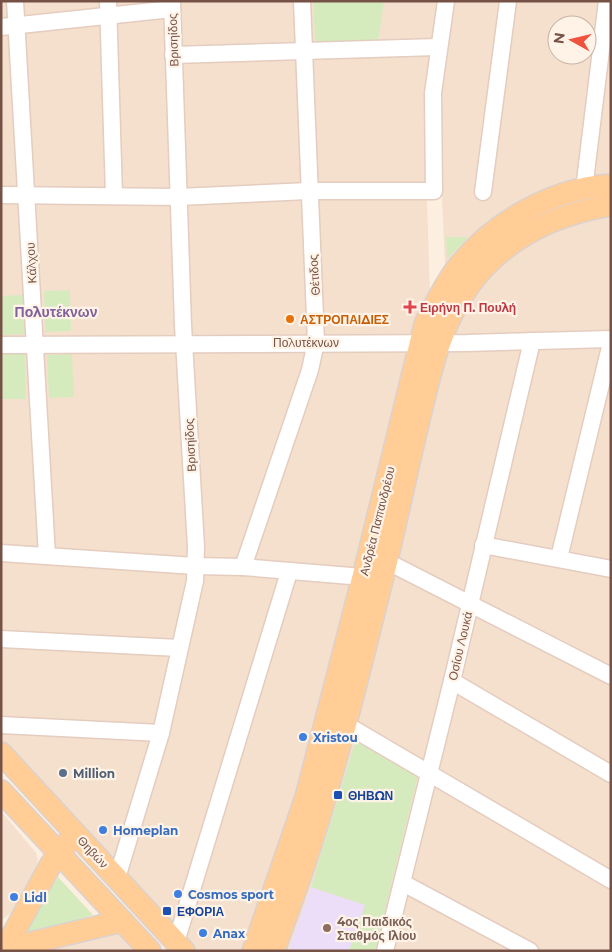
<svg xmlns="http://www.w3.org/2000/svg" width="612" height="952" font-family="Montserrat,sans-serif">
	<rect width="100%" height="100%" fill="#fdefe0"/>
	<g fill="#f5e0ce" fill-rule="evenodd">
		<polygon points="1,1 439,1 427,87 425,136 430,293 299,790 246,951 196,951 1,744"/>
		<path d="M452,1h159v174l-38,4 -23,9 -72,48 -33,30 -7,-155zM557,25h30v30h-30z"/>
		<polygon points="611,212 611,951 282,951 446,349 477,286 531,239"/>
		<polygon points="1,811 36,853 38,860 35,871 18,907 1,921"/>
		<polygon points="117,933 133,951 48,951"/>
	</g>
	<polygon fill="#ecddf9" points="311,887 366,905 349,951 288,951"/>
	<g fill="#d5ebbe">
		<polygon points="313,1 384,1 378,42 315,42"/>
		<polygon points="446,237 468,237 447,259"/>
		<polygon points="70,290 71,331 45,332 44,291"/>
		<polygon points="23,295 25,334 1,335 1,296"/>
		<polygon points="1,354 25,354 26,399 1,399"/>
		<polygon points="72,354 74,397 49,398 47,355"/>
		<polygon points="358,740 418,775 375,951 349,951 365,905 311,887 355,742"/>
		<polygon points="58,877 93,915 25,937 24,934"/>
	</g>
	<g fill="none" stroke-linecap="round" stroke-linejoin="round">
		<g stroke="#e4ccbf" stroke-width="19">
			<g id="minor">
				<polyline points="15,1 47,556"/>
				<polyline points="108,1 114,196"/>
				<polyline points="1,27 172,9"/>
				<polyline points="173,55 438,47"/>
				<polyline points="584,189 607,1"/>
				<polyline points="483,192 508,1"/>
				<polyline points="1,195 178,197 308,191 434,191 433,93 446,1"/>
				<polyline points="1,345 467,343 611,339"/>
				<polyline points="483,545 611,569"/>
				<polyline points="1,553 195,566 243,567 363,577"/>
				<polyline points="559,558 611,343"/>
				<polyline points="386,561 611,676"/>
				<polyline points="243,567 310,370 316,342 302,1"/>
				<polyline points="1,639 179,648"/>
				<polyline points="452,681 611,774"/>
				<polyline points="345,724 611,880"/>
				<polyline points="1,725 161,733"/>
				<polyline points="117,878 161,733 195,581 196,547 183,325 172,1"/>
				<polyline points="403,883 530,951"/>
				<polyline points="176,942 289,572"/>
				<polyline points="385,951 452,681 532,341"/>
			</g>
		</g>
		<g stroke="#dbd2cf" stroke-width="24">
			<g id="major">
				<polyline points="1,753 184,951"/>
				<polyline points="1,791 150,951"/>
				<polyline points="5,949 51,864 68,842"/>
				<polyline points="1,950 122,921"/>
				<path d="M253,951l53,-154 57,-220 62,-253c9,-18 18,-36 30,-53 35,-47 97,-83 156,-86"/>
				<path d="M274,951c12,-36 26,-71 37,-107 29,-92 52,-187 75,-280 12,-50 22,-99 34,-148 11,-47 21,-93 51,-133 34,-45 85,-69 140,-78"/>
			</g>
		</g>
		<use href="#minor" stroke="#fff" stroke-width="16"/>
		<use href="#major" stroke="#ffcd95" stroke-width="21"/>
	</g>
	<path fill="#e0444e" stroke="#fff3e7" stroke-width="2" d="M407.5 299.5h5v5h5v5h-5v5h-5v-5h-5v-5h5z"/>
	<circle fill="#e8710a" stroke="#fff3e7" stroke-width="2" cx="290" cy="319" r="5"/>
	<g fill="#3f7fe0" stroke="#fff3e7" stroke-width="2">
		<circle cx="303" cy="737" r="5"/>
		<circle cx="103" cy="830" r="5"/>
		<circle cx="178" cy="894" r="5"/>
		<circle cx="14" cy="897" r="5"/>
		<circle cx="203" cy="933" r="5"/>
	</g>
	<circle fill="#5c6f8a" stroke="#fff3e7" stroke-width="2" cx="63" cy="773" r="5"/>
	<g fill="#1a4fb4" stroke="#fff3e7" stroke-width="2">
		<rect x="333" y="790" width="10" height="10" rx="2.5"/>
		<rect x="162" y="906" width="10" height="10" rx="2.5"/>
	</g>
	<circle fill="#8d6e63" stroke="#fff3e7" stroke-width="2" cx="327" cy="928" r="5"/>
	<g text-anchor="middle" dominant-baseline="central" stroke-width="4.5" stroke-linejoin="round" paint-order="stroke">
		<g font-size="12" fill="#765246" stroke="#fff3e7">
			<text transform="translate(173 40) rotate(-92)">Βρισηίδος</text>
			<text transform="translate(31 263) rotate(-93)">Κάλχου</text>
			<text transform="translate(314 275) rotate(-94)">Θέτιδος</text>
			<text x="306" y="342">Πολυτέκνων</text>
			<text transform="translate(190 445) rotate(-93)">Βρισηίδος</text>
			<text transform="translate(377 521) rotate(-76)">Ανδρέα Παπανδρέου</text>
			<text transform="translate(460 646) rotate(-77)">Οσίου Λουκά</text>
			<text transform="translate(93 852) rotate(47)">Θηβών</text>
		</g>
		<g font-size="12" font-weight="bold" fill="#be3a42" stroke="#fff3e7" text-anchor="start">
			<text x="420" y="307">Ειρήνη Π. Πουλή</text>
		</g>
		<g font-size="12" font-weight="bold" fill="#c56008" stroke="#fff3e7" text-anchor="start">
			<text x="300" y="319">ΑΣΤΡΟΠΑΙΔΙΕΣ</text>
		</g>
		<g font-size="12" font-weight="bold" fill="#366cbe" stroke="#fff3e7" text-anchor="start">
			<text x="313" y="737">Xristou</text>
			<text x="113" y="830">Homeplan</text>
			<text x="188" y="894">Cosmos sport</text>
			<text x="24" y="897">Lidl</text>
			<text x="213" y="933">Anax</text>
		</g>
		<g font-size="12" font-weight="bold" fill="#4e5e75" stroke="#fff3e7" text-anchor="start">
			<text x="73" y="773">Million</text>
		</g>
		<g font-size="12" font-weight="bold" fill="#164399" stroke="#fff3e7" text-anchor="start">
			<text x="348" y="795">ΘΗΒΩΝ</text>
			<text x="177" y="911">ΕΦΟΡΙΑ</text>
		</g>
		<g font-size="12" font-weight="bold" fill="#785e54" stroke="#fff3e7" text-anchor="start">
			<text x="337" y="921">4ος Παιδικός<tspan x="337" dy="14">Σταθμός Ιλίου</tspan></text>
		</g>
		<g font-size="14" font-weight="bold" fill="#80619a" stroke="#fff3e7">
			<text x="56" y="312">Πολυτέκνων</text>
		</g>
	</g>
	<rect width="612" height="952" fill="none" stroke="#765246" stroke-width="5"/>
	<g transform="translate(572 40) rotate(278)"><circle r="24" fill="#fff3e7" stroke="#c8b3a7"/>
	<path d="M0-4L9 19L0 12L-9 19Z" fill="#ef523d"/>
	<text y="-8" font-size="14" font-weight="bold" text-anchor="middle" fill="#765246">N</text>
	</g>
</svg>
